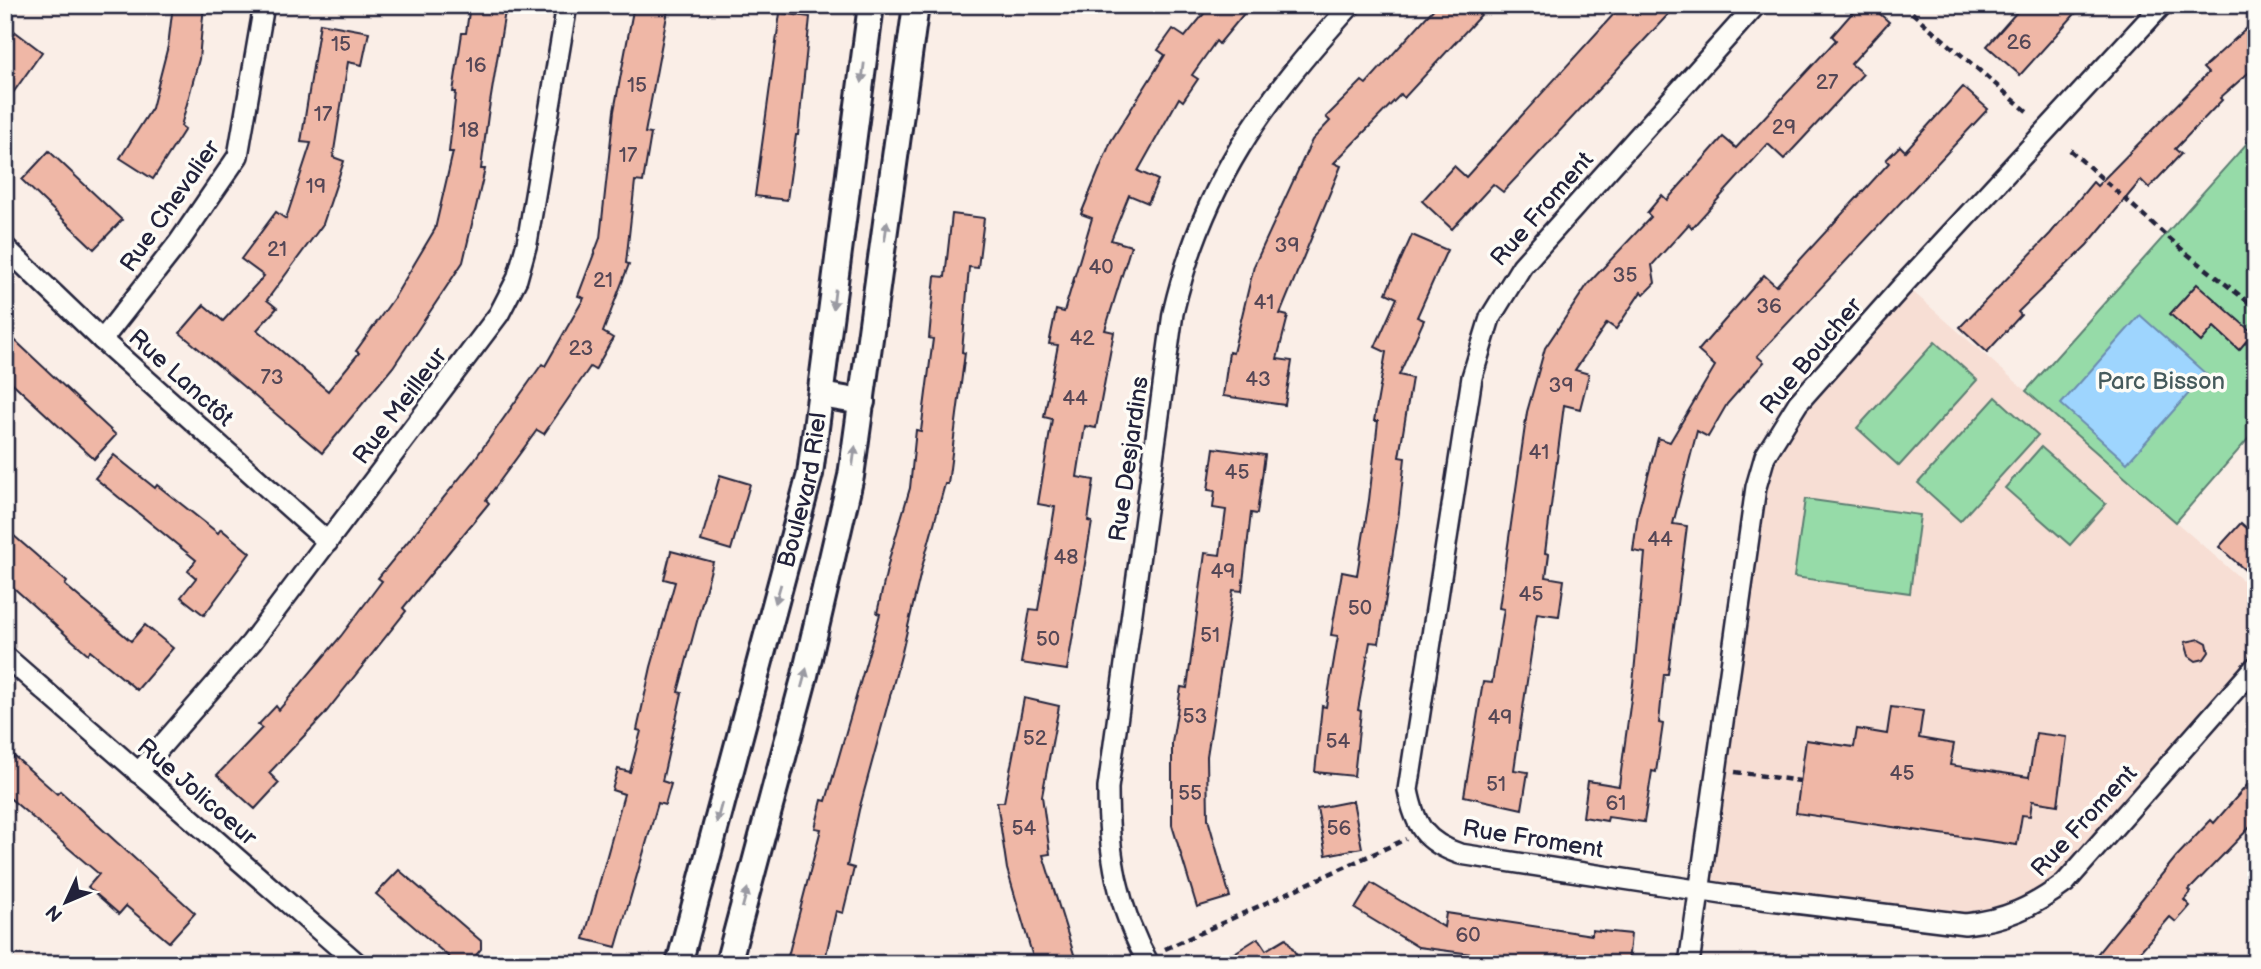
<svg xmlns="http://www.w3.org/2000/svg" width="2261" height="969" font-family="'Balsamiq Sans',sans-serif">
	<rect width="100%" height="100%" fill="#faeee7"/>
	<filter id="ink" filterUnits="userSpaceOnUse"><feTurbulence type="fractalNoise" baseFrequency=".0143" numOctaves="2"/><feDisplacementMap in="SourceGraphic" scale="14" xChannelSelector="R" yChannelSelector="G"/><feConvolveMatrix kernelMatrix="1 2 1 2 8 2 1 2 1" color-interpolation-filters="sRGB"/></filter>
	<g filter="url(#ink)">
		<polygon fill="#f7ded4" points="1904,284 2256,592 2256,666 2065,883 1994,921 1699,891 1765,456"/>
		<g fill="#96dba8" stroke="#5c7e72" stroke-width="2">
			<polygon points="2256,133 2256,430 2176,522 2026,391"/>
			<polygon points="1935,342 1977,380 1899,466 1857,428"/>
			<polygon points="1996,397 2038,435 1960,521 1918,483"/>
			<polygon points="2041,447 2106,504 2070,545 2005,488"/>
			<polygon points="1805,499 1920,515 1910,593 1794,577"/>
		</g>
		<polygon fill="#9ed5fe" stroke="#6c8db0" stroke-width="2" points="2140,315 2206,374 2127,463 2061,404"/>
		<g fill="#efb7a6" stroke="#22223b" stroke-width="2">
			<polygon points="173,5 204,5 199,59 181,126 185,129 153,179 120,158 152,108 168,46"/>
			<polygon points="470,5 506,5 488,115 481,169 485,169 463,262 393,367 322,453 180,333 204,305 223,321 264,276 241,259 276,212 286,219 311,143 301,142 320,23 369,32 362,65 348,62 333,157 344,161 323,224 267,300 277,308 257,330 328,391 359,353 356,351 394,298 435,229 453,152 449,152 456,92 453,92 462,33 466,33"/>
			<polygon points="634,5 669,5 645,133 651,134 643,182 635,181 626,263 629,264 603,332 613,338 595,370 590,367 544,434 537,430 486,500 489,503 403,608 406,611 323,716 269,773 279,783 255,809 217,775 262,728 258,725 276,706 279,710 341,636 382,581 378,578 472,463 542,364 545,366 584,298 578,296 600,238 614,111"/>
			<polygon points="1211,5 1251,5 1219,44 1216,41 1192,75 1198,79 1183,101 1179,98 1138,171 1158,180 1148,203 1129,195 1111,240 1131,246 1105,330 1114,332 1096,428 1085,426 1077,477 1094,480 1088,521 1092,522 1067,670 1021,663 1030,609 1038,610 1055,507 1038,504 1052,419 1044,417 1058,345 1049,344 1056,310 1064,312 1092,218 1081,214 1111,141 1165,55 1158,50 1173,29 1185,37"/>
			<polygon points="1437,5 1490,5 1404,98 1401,94 1334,163 1341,166 1280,314 1288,316 1277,359 1292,361 1285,405 1223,396 1229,352 1233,353 1254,266 1312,140 1330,121 1326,117 1362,81 1366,84"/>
			<polygon points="1622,5 1677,5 1503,192 1493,184 1452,229 1422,201 1454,166 1466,177"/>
			<polygon points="1859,5 1870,5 1889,22 1851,64 1863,74 1784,159 1768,144 1692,228 1689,224 1652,265 1655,283 1644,294 1641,292 1616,329 1607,323 1575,370 1589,374 1580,409 1564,405 1545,553 1549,554 1546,577 1564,580 1559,616 1537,613 1514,770 1528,772 1522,809 1464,796 1483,682 1492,683 1504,609 1499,608 1527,412 1545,348 1588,284 1651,217 1647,213 1662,195 1667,200 1723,137 1736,148 1836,40 1832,36"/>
			<polygon points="2023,5 2083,5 2020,75 1987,46"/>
			<polygon points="780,13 810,17 798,135 796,135 787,200 755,196"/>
			<polygon points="2256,20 2256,66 2220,98 2222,100 2175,149 2181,154 2149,188 2141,180 2087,245 2018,312 2021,315 1987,352 1960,327 2050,234 2093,182 2097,186 2208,73 2203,68"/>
			<polygon points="5,24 42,52 5,104"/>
			<polygon points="1963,87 1988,109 1757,356 1764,362 1727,404 1708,437 1697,431 1673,524 1687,526 1668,674 1664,674 1659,723 1663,724 1656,772 1652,771 1644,822 1608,817 1607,821 1583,817 1588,781 1619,786 1633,684 1645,553 1633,551 1638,514 1658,438 1670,442 1715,366 1698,351 1764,275 1776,286 1889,163 1886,160 1900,146 1905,151"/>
			<polygon points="49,151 122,220 94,249 22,180"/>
			<polygon points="952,214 984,218 978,268 969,267 962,352 965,353 948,484 945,484 922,567 902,652 859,810 847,866 854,868 843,913 836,911 824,964 786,964 821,829 815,828 822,800 826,801 880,614 877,613 890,556 910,488 916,430 921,431 933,339 929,338 935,276 945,277"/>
			<polygon points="1412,235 1447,250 1417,317 1424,320 1399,375 1412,378 1399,457 1405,458 1399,512 1379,643 1370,642 1358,710 1361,711 1354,776 1315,772 1322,706 1326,707 1338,636 1331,635 1342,572 1357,575 1369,500 1378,421 1374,421 1386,352 1375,347 1397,298 1386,293"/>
			<polygon points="2197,284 2253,333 2239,350 2214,327 2201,342 2170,314"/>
			<polygon points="5,331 116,435 94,459 5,376"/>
			<polygon points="1214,448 1265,455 1257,514 1251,513 1242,591 1233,590 1207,756 1208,819 1230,897 1197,907 1172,825 1172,743 1181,687 1187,688 1205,553 1220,555 1226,510 1213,508 1215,491 1208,490"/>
			<polygon points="114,455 155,488 157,485 218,533 221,529 250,553 204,615 181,597 196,578 188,571 196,560 95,478"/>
			<polygon points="720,475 750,484 731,550 701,541"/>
			<polygon points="2241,523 2256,536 2256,580 2219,547"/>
			<polygon points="5,528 67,582 65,585 131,641 145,625 173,648 137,690 90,651 88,654 66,635 5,580"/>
			<polygon points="671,551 713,562 678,692 682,693 662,781 671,784 665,805 658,803 616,947 584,939 624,794 612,790 618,769 630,772 641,731 637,730 651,667 675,582 664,579"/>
			<polygon points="2200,639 2207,643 2209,652 2204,659 2196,661 2189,656 2185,642"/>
			<polygon points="1024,698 1059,706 1042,796 1050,854 1043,855 1077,964 1035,964 1007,869 997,802 1004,802"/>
			<polygon points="1891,707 1923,711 1919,738 1954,744 1950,765 2029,777 2036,733 2067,737 2058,805 2032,801 2030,816 2022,815 2017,845 1796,813 1806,740 1854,747 1857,729 1887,734"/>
			<polygon points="14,756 57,794 60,791 195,913 169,942 126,906 119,914 88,887 99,874 5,794 5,766"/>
			<polygon points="2256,775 2256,821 2189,890 2191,892 2184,900 2190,906 2176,922 2170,917 2129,964 2089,964 2176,857 2211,820 2214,823"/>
			<polygon points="1353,801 1362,848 1326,855 1317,808"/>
			<polygon points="399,870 481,941 481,949 469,964 457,964 376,894"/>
			<polygon points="1371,883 1444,927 1446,913 1592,935 1592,930 1631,934 1628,964 1517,964 1518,960 1418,947 1355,909"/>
			<polygon points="1258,938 1266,950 1286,938 1302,964 1217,964"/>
		</g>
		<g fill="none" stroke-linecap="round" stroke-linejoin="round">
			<g stroke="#22223b" stroke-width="24">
				<g id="minor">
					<path d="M1756,5l-234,261 -32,52 -18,59 -64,413c7,36 17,52 52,64l269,41 236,29c40,-4 68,-17 100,-41l191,-217"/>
					<polyline points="5,247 102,340 328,542"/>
					<polyline points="102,340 179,242 238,156 264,5"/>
					<polyline points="5,656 358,964"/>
					<polyline points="138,773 251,643 499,314 517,279 527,243 567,5"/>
					<path d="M1149,964c-32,-56 -41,-112 -41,-176l65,-475c30,-130 90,-211 178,-308"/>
					<polyline points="1689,964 1756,487 1765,456 1798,403 1904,284 2162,5"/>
				</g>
			</g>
			<g stroke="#22223b" stroke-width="30">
				<g id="tertiary">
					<polyline points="821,395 862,402"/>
					<path id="s1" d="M679,964l131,-490 61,-469"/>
					<polyline points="728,964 805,675 851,476 916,5"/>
				</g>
			</g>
			<g stroke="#22223b" stroke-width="4.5" stroke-dasharray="7 5" stroke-linecap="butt">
				<polyline points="1903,5 2029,113"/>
				<polyline points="2070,150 2186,253 2256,308"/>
				<polyline points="1735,772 1800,781"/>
				<polyline points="1165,949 1406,839"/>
			</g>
			<use href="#minor" stroke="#fdfcf7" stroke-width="19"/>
			<use href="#tertiary" stroke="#fdfcf7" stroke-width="24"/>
		</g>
		<defs><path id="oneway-solid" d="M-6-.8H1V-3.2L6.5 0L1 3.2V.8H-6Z" transform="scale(1.75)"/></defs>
		<g fill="#9a9aa2">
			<use href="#oneway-solid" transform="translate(863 73) rotate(97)"/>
			<use href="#oneway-solid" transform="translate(886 231) rotate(-82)"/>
			<use href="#oneway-solid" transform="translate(834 299) rotate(97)"/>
			<use href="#oneway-solid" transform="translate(854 456) rotate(-82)"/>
			<use href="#oneway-solid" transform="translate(778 594) rotate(106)"/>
			<use href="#oneway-solid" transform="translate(804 678) rotate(-75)"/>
			<use href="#oneway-solid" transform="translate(719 813) rotate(105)"/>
			<use href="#oneway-solid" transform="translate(745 898) rotate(-75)"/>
		</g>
	</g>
	<g text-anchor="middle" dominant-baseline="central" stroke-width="7" stroke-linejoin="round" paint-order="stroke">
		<g font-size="21" fill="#554756">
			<text x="2019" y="42">26</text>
			<text x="341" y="44">15</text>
			<text x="476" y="65">16</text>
			<text x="1827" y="82">27</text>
			<text x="637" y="85">15</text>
			<text x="323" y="114">17</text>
			<text x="1784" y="127">29</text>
			<text x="469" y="130">18</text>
			<text x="628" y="155">17</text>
			<text x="316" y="186">19</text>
			<text x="1287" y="245">39</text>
			<text x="277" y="249">21</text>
			<text x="1101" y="267">40</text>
			<text x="1625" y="275">35</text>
			<text x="603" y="280">21</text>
			<text x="1264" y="302">41</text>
			<text x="1769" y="306">36</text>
			<text x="1082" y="338">42</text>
			<text x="581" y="348">23</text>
			<text x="272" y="377">73</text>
			<text x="1258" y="379">43</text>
			<text x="1561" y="385">39</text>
			<text x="1075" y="398">44</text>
			<text x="1539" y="452">41</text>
			<text x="1237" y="472">45</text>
			<text x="1660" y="539">44</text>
			<text x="1066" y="557">48</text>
			<text x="1223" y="571">49</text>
			<text x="1531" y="594">45</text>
			<text x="1360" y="608">50</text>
			<text x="1210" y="635">51</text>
			<text x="1048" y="639">50</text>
			<text x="1195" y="716">53</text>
			<text x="1500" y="717">49</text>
			<text x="1035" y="738">52</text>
			<text x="1338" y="741">54</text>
			<text x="1902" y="773">45</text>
			<text x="1496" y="784">51</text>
			<text x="1190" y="793">55</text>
			<text x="1616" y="803">61</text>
			<text x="1024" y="828">54</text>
			<text x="1339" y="828">56</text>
			<text x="1468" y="935">60</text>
		</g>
		<g font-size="24" fill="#22223b" stroke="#fdfcf7">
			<text transform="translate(170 206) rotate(-55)">Rue Chevalier</text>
			<text transform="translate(1542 209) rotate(-49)">Rue Froment</text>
			<text transform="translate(1811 356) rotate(-50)">Rue Boucher</text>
			<text transform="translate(181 378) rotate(42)">Rue Lanctôt</text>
			<text transform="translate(400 406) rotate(-53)">Rue Meilleur</text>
			<text transform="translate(1129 459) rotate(-82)">Rue Desjardins</text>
			<text stroke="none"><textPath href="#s1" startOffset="490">Boulevard Riel</textPath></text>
			<text transform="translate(197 792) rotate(41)">Rue Jolicoeur</text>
			<text transform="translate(2084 821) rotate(-47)">Rue Froment</text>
			<text transform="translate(1533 839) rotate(9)">Rue Froment</text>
		</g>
		<g font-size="24" fill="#455a5c" stroke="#fdfcf7">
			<text x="2161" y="381">Parc Bisson</text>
		</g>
	</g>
	<rect width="2261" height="969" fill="none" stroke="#fdfcf7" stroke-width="28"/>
	<rect x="14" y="14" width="2233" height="941" fill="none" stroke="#22223b" stroke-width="2.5" filter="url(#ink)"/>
	<g transform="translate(66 902) rotate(226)" stroke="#fdfcf7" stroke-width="5" paint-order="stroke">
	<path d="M0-5L12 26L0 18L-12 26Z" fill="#22223b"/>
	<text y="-10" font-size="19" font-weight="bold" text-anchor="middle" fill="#22223b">N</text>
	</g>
</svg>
